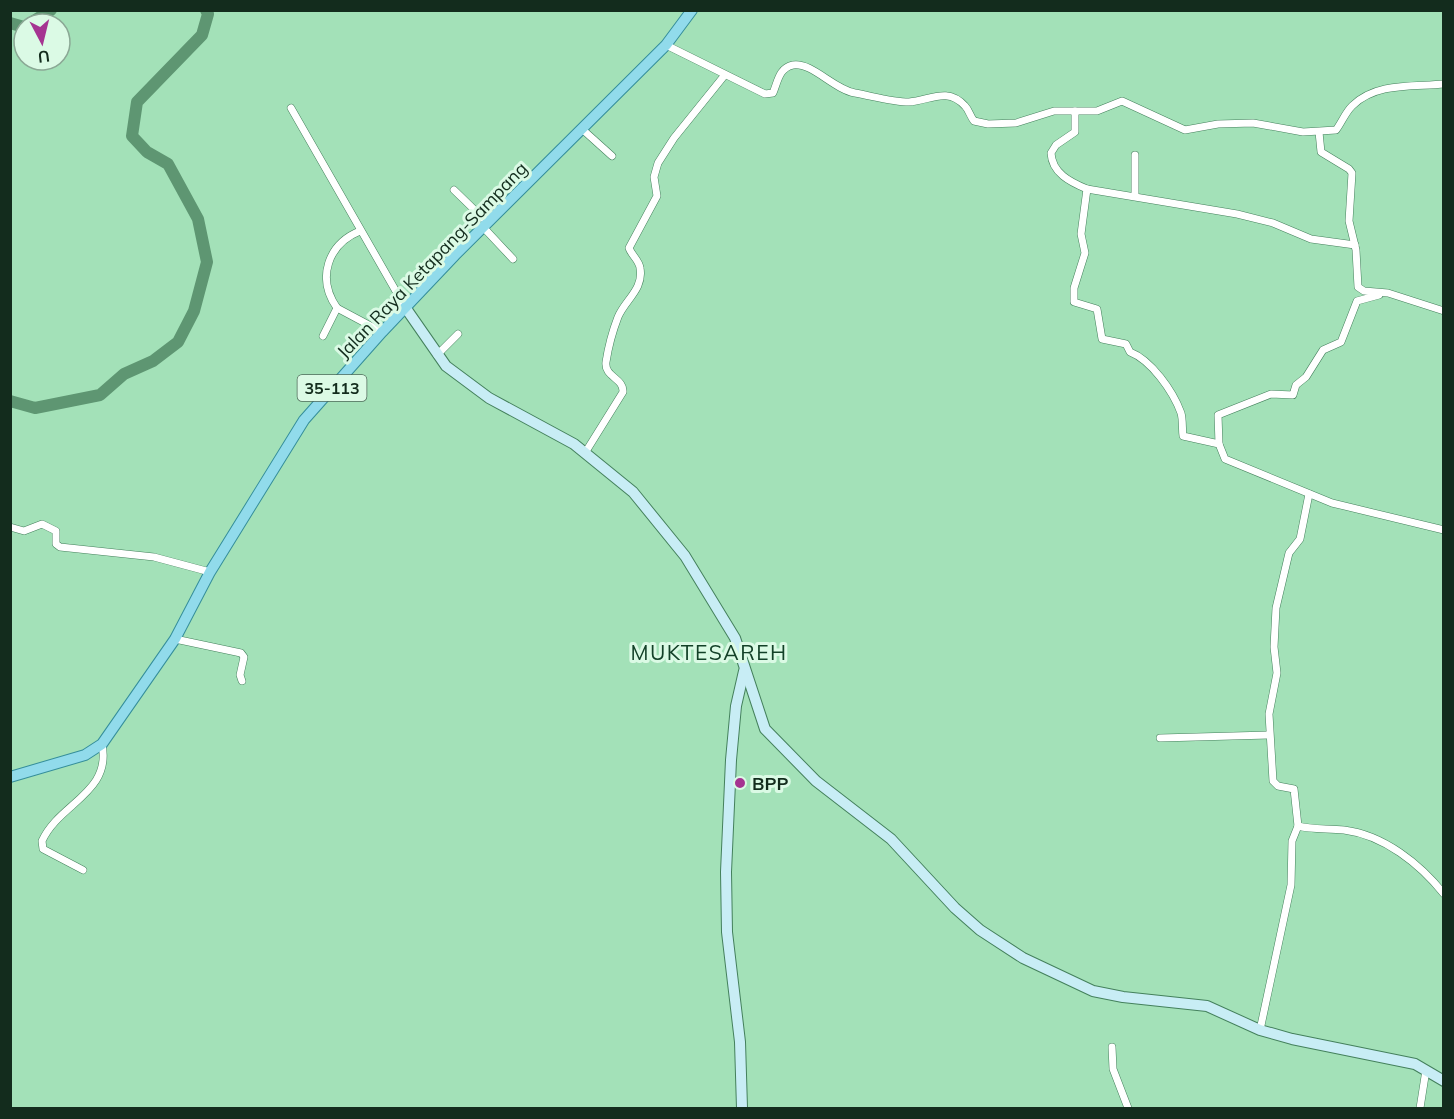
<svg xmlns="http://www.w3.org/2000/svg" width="1454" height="1119" font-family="Mulish,sans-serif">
	<rect width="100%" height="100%" fill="#a3e1b8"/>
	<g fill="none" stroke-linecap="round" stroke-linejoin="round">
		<g stroke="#5e9672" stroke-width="12">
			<polyline points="10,23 24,27"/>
			<polyline points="29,24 51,10"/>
			<polyline points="10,401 35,408 100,395 124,374 153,361 178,342 194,311 207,262 198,219 168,164 147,152 132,136 137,102 202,35 208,14 206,10"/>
		</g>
		<g stroke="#44805c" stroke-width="8">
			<g id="street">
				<path d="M666,45l99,49 8,-1c5,-12 6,-25 20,-28 19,-3 40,24 62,28 17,3 37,9 54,9 20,-1 38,-16 56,4 4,4 5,10 9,15l14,3 28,-1 38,-12h43l25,-10 63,29 33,-6 35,-1 50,9 33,-2c6,-8 9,-17 16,-24 24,-24 62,-19 92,-22"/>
				<polyline points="291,108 405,307"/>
				<path d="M1075,111v21l-19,13 -5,8c1,20 19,29 36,36l150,25 36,9 38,16 44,6"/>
				<polyline points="582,129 612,156"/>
				<polyline points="1319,132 1321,152 1349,169 1352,173 1349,221 1356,250 1358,287 1364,291 1388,293 1444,311"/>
				<path d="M1087,189l-6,45 4,19 -11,35v14l23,7 5,30 24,5 4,8c21,8 43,39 51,61 2,7 1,16 2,23l36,8 6,15 107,44 112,27"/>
				<polyline points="454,190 488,223"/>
				<polyline points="1135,196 1135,155"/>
				<polyline points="483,227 513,259"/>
				<path d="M360,231c-32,13 -44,47 -23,77l45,24"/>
				<polyline points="323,336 337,308"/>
				<polyline points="437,355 458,334"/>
				<polyline points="1219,444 1218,415 1271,394 1293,395 1296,385 1306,377 1323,350 1341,342 1357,301 1379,295"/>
				<path d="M585,453l38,-61c1,-14 -19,-15 -17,-30 2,-13 7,-32 12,-45 7,-17 26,-28 22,-49 -1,-8 -8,-12 -11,-20l28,-52 -3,-19 4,-14 16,-25 50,-62"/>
				<path d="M1309,494l-9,45 -11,14 -13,55 -2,39 3,26 -8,41 4,67 5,5 16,3 4,37c15,4 31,2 46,4 40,5 76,34 100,64"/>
				<polyline points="10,527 24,531 42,524 56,531 56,544 60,547 154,557 210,572"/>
				<polyline points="175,639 241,653 244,657 240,675 242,681"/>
				<polyline points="1160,738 1269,735"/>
				<path d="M83,870l-40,-21 -1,-8c17,-38 70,-48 60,-97"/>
				<polyline points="1260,1030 1291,885 1292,841 1298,826"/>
				<polyline points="1112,1047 1113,1069 1128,1108"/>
				<polyline points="1420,1108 1426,1070"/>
			</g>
		</g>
		<g stroke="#44805c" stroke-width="12">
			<g id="secondary">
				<polyline points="405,307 446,366 489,398 574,444 633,492 685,556 735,638 765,729 816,781 891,839 955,908 980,930 1023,958 1093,991 1123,997 1207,1006 1260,1030 1292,1039 1415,1064 1444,1081"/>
				<polyline points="742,1108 740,1042 727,932 726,872 731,760 736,706 744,671"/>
			</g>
		</g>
		<g stroke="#358e9a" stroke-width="12">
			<polyline id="primary" points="10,777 85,755 102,744 175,639 210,572 304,420 382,332 455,255 666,45 692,10"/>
		</g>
		<use href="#street" stroke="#fff" stroke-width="7"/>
		<use href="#secondary" stroke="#c8edf5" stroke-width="10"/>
		<use href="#primary" stroke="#91dbeb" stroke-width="10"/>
	</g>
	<circle fill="#a53491" stroke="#dbfae5" stroke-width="2" cx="740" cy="783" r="6"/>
	<g text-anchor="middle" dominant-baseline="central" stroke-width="6" stroke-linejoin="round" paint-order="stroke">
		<rect fill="#dbfae5" stroke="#4f6a59" stroke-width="1.5" x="297.5" y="375" width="69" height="26" rx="4.5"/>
		<g font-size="16" font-weight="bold" fill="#132c1d">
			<text x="332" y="388">35-113</text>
		</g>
		<g font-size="18" fill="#132c1d" stroke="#dbfae5">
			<text transform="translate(432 260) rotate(-46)">Jalan Raya Ketapang-Sampang</text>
		</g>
		<g font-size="18" font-weight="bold" fill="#132c1d" stroke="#dbfae5" text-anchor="start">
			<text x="752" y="783">BPP</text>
		</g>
		<g font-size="21" letter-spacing="1.5" fill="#134128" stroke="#dbfae5">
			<text x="709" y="652">MUKTESAREH</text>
		</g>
	</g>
	<rect width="1454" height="1119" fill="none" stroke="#132c1d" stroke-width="24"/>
	<g transform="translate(42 42) rotate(173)"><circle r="28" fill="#dbfae5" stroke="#8ba895" stroke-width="1.5"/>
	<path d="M0-4.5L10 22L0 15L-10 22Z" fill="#a53491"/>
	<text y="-9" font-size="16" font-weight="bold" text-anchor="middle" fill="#132c1d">U</text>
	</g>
</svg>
